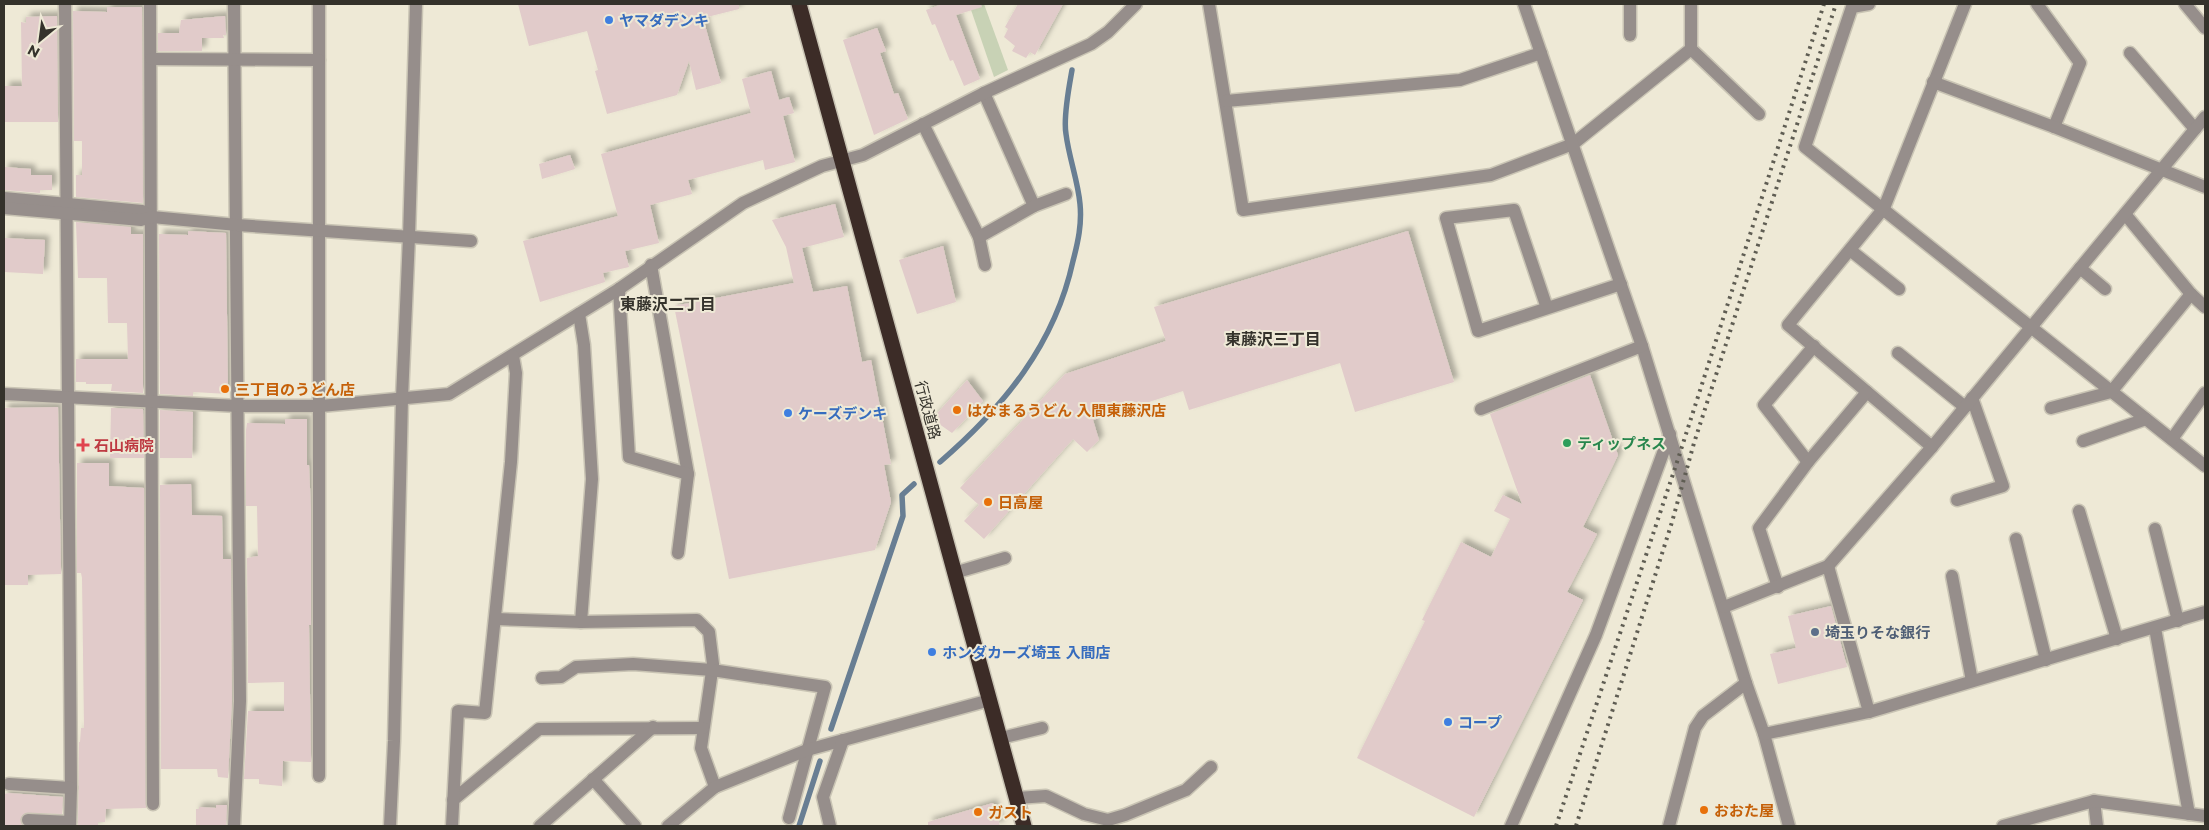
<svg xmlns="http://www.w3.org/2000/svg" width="2209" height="830" font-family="Montserrat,'Noto Sans JP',sans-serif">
	<defs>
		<filter id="shadow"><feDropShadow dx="4.5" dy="-4.5" stdDeviation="2.5" flood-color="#0004"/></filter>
	</defs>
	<rect width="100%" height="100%" fill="#eee9d6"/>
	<polygon fill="#c8d2b5" points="969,4 984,4 1008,70 994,77"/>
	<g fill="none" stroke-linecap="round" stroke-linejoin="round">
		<g stroke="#687e93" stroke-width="5.5">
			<path d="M940,462c64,-55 115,-118 133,-201 5,-19 9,-37 7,-57 -2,-23 -11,-46 -14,-70 -3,-17 3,-47 6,-64"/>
			<polyline points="831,729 903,516 902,495 914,484"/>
			<polyline points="799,826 820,761"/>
		</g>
	</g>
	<g fill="#e1cbca" filter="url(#shadow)">
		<polygon points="518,4 739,4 739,9 703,18 721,83 696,90 689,61 677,95 607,114 595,71 598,70 587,31 529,46"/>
		<polygon points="942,4 981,4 982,7 956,15 980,79 964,86 953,60 950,61 935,24 932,25 926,10"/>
		<polygon points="1018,4 1063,4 1035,55 1030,52 1026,58 1012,51 1015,46 1004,37 1008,29 1005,27"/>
		<polygon points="107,7 142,7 143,203 76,197 76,175 82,175 82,141 74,141 73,11 107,12"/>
		<polygon points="57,16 58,122 5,122 5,86 22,86 21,22 26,23 26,17"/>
		<polygon points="225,16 226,35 223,35 224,38 202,38 202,51 158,51 158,33 179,33 181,20"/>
		<polygon points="877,28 886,51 880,53 894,94 898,93 908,119 874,135 843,40"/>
		<polygon points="771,71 779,100 789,97 794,113 783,116 795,162 765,170 763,160 688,180 692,194 650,205 659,243 625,251 629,267 603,273 605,282 540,302 523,241 618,216 601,154 751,113 742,79"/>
		<polygon points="570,155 575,169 542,179 539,164"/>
		<polygon points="4,167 31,169 31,175 52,175 52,190 40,190 40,193 4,190"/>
		<polygon points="835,204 844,237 802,248 813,292 847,286 862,362 871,360 891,464 884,465 891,502 875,550 729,579 674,306 794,283 786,247 772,220"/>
		<polygon points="76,222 131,227 131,234 143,234 143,393 111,391 112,384 86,384 86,382 76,382 76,359 128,359 127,323 108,323 107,278 78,278"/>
		<polygon points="188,231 226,233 228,394 193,392 193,396 160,394 159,234 188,235"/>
		<polygon points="1408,231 1454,382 1355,412 1340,363 1189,410 1183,391 1093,420 1099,440 1087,452 1073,439 984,539 964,521 979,505 960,488 1065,374 1166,341 1154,307"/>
		<polygon points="4,238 45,240 43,274 4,272"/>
		<polygon points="943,246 956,302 917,314 899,260"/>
		<polygon points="1590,375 1618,455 1583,527 1597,534 1567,592 1583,600 1474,817 1357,758 1425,621 1422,620 1461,542 1491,557 1510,519 1494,511 1503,495 1522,504 1490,414"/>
		<polygon points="967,380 983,401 952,433 932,419"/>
		<polygon points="58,407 61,574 28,575 28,585 4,585 4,408"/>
		<polygon points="111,408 143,409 144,458 110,458"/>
		<polygon points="160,410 193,412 192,458 160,458"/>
		<polygon points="285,419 307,419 307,465 309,465 311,510 311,625 309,625 311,762 283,761 282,786 259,784 259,779 244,779 248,711 284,711 284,682 248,683 247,558 258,556 257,506 246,506 246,430 247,423 285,424"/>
		<polygon points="77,463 109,463 109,486 144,488 146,808 106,809 105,822 98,822 98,826 78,826 79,742 80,742 81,728 84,728 82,578 81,573 77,573"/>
		<polygon points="191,484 192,515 222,516 223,559 231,559 232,701 228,778 218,777 217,769 161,769 160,485"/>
		<polygon points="1831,606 1847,667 1778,684 1770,654 1796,648 1788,616"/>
		<polygon points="9,793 63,797 62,814 25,813 20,819 23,826 4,826 4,794"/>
		<polygon points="993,803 1000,826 928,826 928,822"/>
		<polygon points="216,805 227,805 226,826 196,826 196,809 199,809 199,807 216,808"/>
	</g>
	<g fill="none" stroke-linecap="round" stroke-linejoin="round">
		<g stroke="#c9c4b4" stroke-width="15">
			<g id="minor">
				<polyline points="65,4 71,788 70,826"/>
				<polyline points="150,4 153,804"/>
				<polyline points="234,4 240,701 234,826"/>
				<polyline points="319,4 319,776"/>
				<polyline points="1209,4 1243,210 1491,175 1573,144 1691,49"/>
				<polyline points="1524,4 1642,346 1746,683 1764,734 1789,826"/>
				<polyline points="1630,4 1630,35"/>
				<polyline points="1691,4 1691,49 1759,114"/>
				<polyline points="1869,4 1852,7 1805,147 2205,466"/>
				<polyline points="2037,4 2080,63 2054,127"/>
				<polyline points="2185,4 2205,28"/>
				<polyline points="2130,53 2195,129"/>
				<polyline points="151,59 319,60"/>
				<polyline points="1933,82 2054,127 2205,187"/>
				<polyline points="984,93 1034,206"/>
				<polyline points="1226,101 1460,80 1541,53"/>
				<polyline points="923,124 979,237 985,265"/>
				<polyline points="4,198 142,211 152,217 237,225 471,241"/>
				<polyline points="4,208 141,220 152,217"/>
				<polyline points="2125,214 2191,294 2205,307"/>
				<polyline points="979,237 1034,206 1066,194"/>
				<polyline points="1850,250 1899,289"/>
				<polyline points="651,265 688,474 678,553"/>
				<polyline points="2080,268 2105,289"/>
				<polyline points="619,289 629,457 688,474"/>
				<polyline points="1547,308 1514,210 1446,218 1478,331 1621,284"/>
				<polyline points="579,314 584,345 592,479 581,622"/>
				<polyline points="1898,353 1965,407"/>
				<polyline points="4,394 238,406 321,406 449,394 619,289 743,203 822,166 863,155 984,93 1091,44 1108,32 1136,4"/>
				<polyline points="2051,408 2111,392 2191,294"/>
				<polyline points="1481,409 1642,346"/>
				<polyline points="2172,439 2205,393"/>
				<polyline points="2083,441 2146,419"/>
				<polyline points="1932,447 1788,325 1884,208 1965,4"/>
				<polyline points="1808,462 1764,405 1814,346"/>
				<polyline points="1957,500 2003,486 1972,398"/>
				<polyline points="2079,511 2117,639"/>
				<polyline points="2155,529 2178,621"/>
				<polyline points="2016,539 2046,660"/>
				<polyline points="954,573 1005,558"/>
				<polyline points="1952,576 1972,681"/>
				<polyline points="1778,587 1759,528 1808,462 1867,392"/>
				<polyline points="1724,607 1828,566 1932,447 2205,117"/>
				<polyline points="496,619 581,622 697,620 709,632 713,664 701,748 715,787"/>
				<polyline points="2155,628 2189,814"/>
				<polyline points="542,678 561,677 576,667 633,664 712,670 825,687 789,818"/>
				<polyline points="1869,712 2205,612"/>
				<polyline points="1764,734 1869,712 1828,566"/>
				<polyline points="1001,738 1042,728"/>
				<polyline points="593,779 635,826"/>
				<polyline points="9,784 71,788"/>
				<polyline points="1017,798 1046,796 1084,814 1108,820 1125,815 1186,790 1211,767"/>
				<polyline points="453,800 539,729 703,728"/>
				<polyline points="2094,801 2097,826"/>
				<polyline points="28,820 70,822"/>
				<polyline points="390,826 394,741 402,398 409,237 416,4"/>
				<polyline points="452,826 458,711 485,713 511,462 516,373 513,356"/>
				<polyline points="540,826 653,727"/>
				<polyline points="668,826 715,787 807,750 990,700"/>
				<polyline points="830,826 823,797 843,740"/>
				<polyline points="1511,826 1596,635 1670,434"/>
				<polyline points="1669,826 1695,728 1703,716 1746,683"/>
				<polyline points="2003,826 2094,801 2205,816"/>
			</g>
		</g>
		<g stroke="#c9c4b4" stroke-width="18">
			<polyline id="highway" points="799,4 1024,826"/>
		</g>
		<use href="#minor" stroke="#968e8b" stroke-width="12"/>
		<use href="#highway" stroke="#3c2c27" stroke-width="15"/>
		<g stroke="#5f5d53" stroke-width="4" stroke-dasharray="2.5 5" stroke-linecap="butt">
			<polyline points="1556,826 1678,459 1824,4"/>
			<polyline points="1576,826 1672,522 1694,443 1836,4"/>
		</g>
	</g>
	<g fill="#3f7fe0" stroke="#eee9d6" stroke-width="2">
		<circle cx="609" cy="20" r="5"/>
		<circle cx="788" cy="413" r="5"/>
		<circle cx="932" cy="652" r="5"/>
		<circle cx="1448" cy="722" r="5"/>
	</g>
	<g fill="#e8710a" stroke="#eee9d6" stroke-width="2">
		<circle cx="225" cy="389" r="5"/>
		<circle cx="957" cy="410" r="5"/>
		<circle cx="988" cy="502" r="5"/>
		<circle cx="1704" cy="810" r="5"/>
		<circle cx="978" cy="812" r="5"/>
	</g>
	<circle fill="#2e9e5b" stroke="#eee9d6" stroke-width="2" cx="1567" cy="443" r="5"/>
	<path fill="#e0444e" stroke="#eee9d6" stroke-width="2" d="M80.5 437.5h5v5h5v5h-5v5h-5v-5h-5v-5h5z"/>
	<circle fill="#5c6f8a" stroke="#eee9d6" stroke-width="2" cx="1815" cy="632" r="5"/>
	<g text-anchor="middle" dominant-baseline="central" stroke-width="4" stroke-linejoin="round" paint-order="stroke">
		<g font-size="15" font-weight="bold" fill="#366cbe" stroke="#eee9d6" text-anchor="start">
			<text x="619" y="20">ヤマダデンキ</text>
			<text x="798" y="413">ケーズデンキ</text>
			<text x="942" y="652">ホンダカーズ埼玉 入間店</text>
			<text x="1458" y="722">コープ</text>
		</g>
		<g font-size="15" font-weight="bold" fill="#c56008" stroke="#eee9d6" text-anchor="start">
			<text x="235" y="389">三丁目のうどん店</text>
			<text x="967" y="410">はなまるうどん 入間東藤沢店</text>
			<text x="998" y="502">日高屋</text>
			<text x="1714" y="810">おおた屋</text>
			<text x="988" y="812">ガスト</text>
		</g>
		<g font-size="15" fill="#34322b" stroke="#eee9d6">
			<text transform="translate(928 410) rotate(75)">行政道路</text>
		</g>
		<g font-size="15" font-weight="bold" fill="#27864d" stroke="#eee9d6" text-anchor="start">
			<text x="1577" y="443">ティップネス</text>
		</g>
		<g font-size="15" font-weight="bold" fill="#be3a42" stroke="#eee9d6" text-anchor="start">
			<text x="94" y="445">石山病院</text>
		</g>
		<g font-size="15" font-weight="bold" fill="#4e5e75" stroke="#eee9d6" text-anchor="start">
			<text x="1825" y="632">埼玉りそな銀行</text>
		</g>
		<g font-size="16" font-weight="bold" fill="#34322b" stroke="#eee9d6">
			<text x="668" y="304">東藤沢二丁目</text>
			<text x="1273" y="339">東藤沢三丁目</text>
		</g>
	</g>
	<rect width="2209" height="830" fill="none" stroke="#34322b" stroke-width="10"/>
	<g transform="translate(40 40) rotate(209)" stroke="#eee9d6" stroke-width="4" paint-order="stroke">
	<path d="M0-4L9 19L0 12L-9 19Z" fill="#34322b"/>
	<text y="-8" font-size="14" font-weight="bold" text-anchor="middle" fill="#34322b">N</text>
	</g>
</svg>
